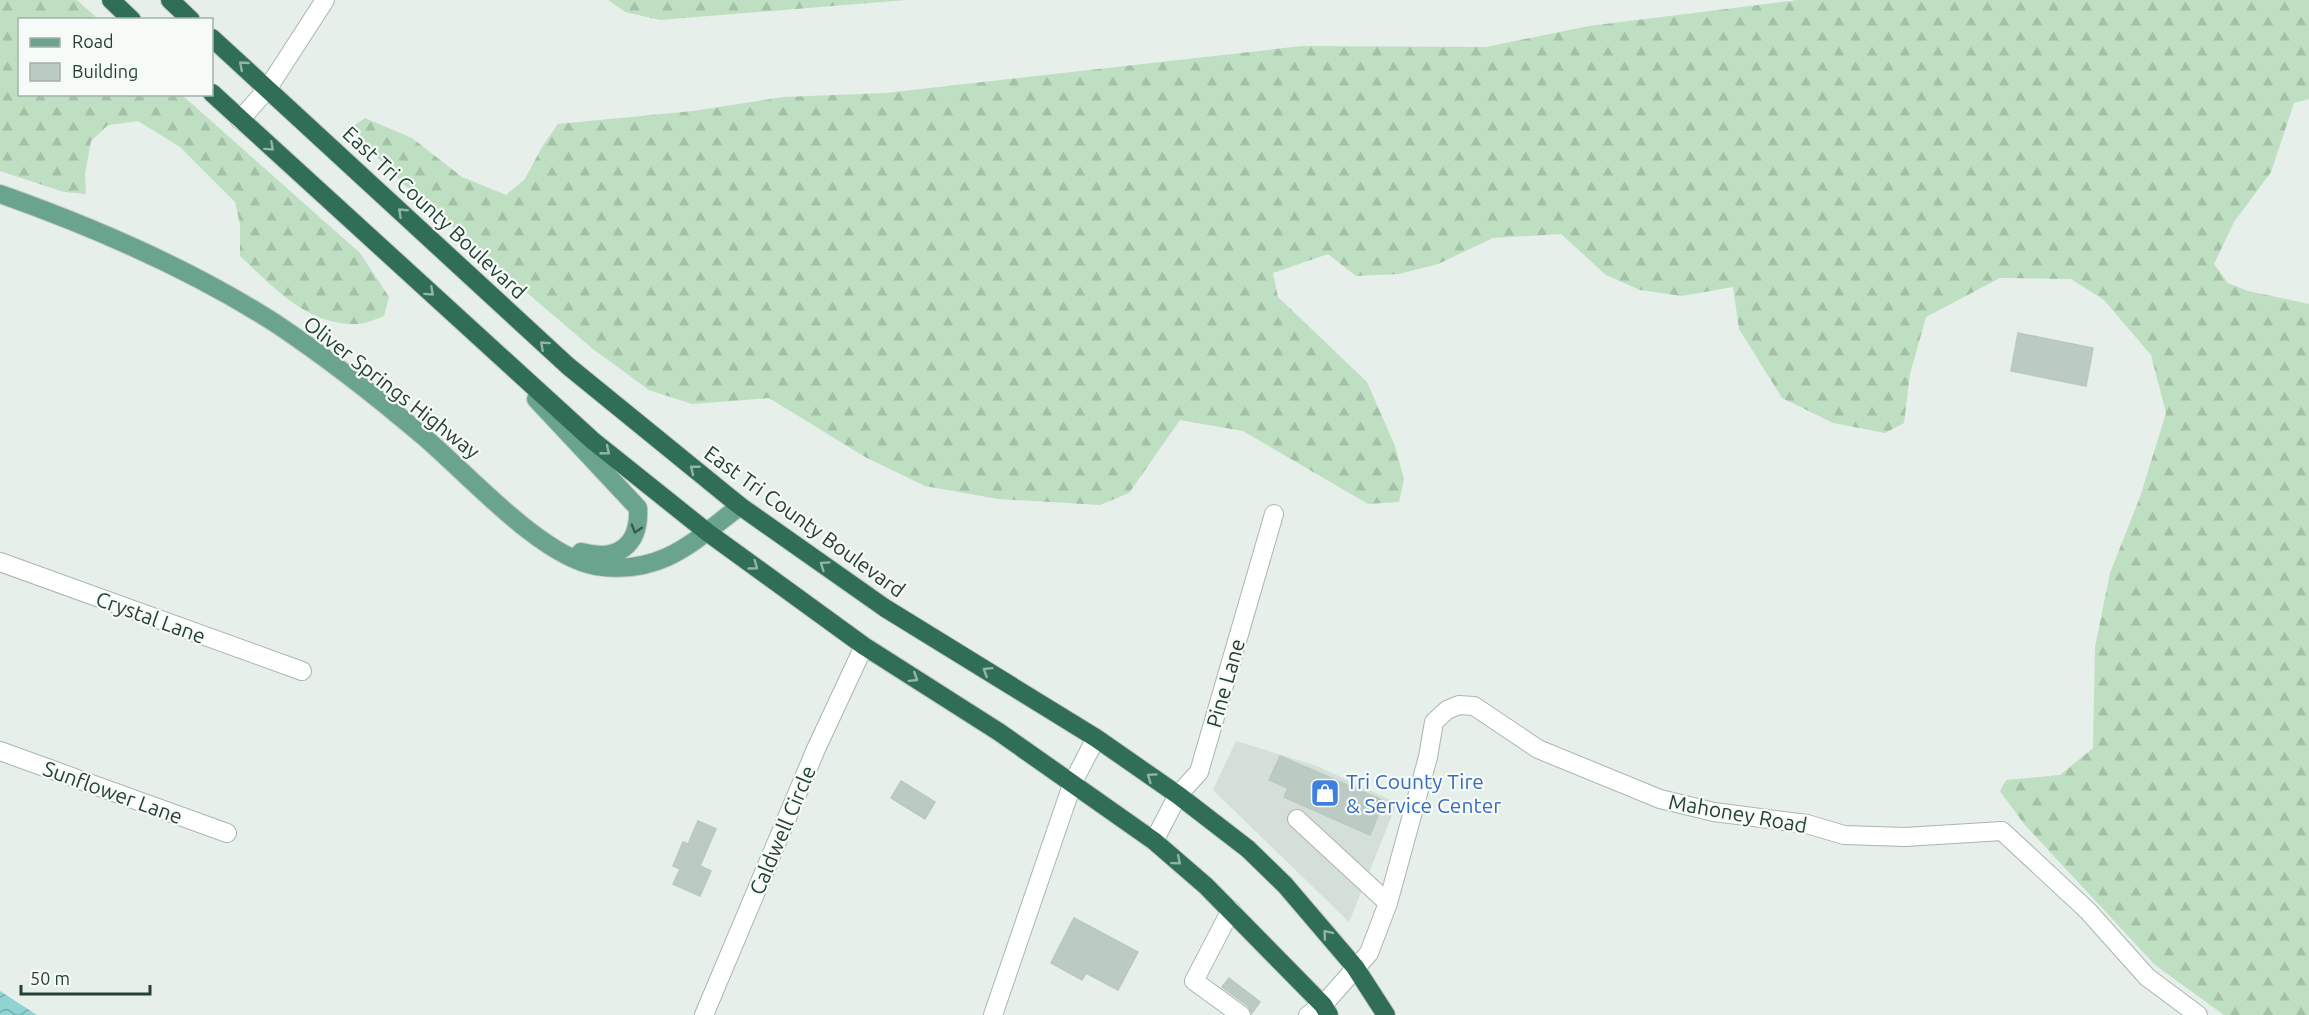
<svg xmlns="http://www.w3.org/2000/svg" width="2309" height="1015" font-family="Ubuntu,sans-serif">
	<defs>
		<pattern id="forest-firs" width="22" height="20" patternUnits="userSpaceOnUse" patternTransform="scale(1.5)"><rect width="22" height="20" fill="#bfdfc3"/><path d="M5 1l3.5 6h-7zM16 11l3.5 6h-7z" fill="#a4c1a8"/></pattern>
		<pattern id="water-waves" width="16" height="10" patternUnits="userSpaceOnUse" patternTransform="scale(1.5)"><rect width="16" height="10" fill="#8fd3d2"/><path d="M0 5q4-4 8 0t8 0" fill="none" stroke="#75adab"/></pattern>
	</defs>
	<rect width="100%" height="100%" fill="#e6efe9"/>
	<polygon fill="#d4dfd8" points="1236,741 1317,766 1397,803 1349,922 1213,790"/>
	<g fill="url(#forest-firs)">
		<path d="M0,0h77l21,19 -78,1v74l162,1 178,158 29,44 -5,19c-8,3 -18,8 -27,8 -49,2 -84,-37 -117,-68v-32l-5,-22 -55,-55 -42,-26 -30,4 -17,16 -6,33 1,20 -22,-2 -64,-21z"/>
		<polygon points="608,0 906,0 660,20 625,12"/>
		<polygon points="1798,0 2309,0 2309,99 2294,103 2271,172 2234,222 2214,264 2228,283 2248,291 2309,304 2309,1015 2224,1015 2155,965 2024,824 2000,791 2006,780 2060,775 2093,748 2095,647 2110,573 2140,497 2166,413 2151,355 2104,300 2071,279 2000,278 1926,317 1910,374 1904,423 1885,433 1833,423 1782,398 1739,329 1733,287 1682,296 1640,290 1606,275 1561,234 1493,238 1438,264 1399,274 1356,276 1328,254 1273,273 1278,297 1367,382 1395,446 1404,479 1399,502 1368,504 1243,431 1180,420 1129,493 1100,505 998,499 925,486 865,457 769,398 692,404 649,390 593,349 539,303 407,187 349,129 365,118 412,138 462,177 506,195 525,179 542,147 558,124 693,111 783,97 886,93 1302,46 1486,47 1589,26"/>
	</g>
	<polygon fill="url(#water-waves)" points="0,991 37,1015 0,1015"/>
	<g fill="#bbcac2" stroke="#b8c9bf" stroke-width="1.5">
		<polygon points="2018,333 2093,348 2086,386 2011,371"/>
		<polygon points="1280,756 1384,801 1370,835 1284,797 1288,788 1269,780"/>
		<polygon points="901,781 935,802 925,819 891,798"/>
		<polygon points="698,821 716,829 700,866 711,871 700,896 673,884 680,869 673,866 683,842 688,844"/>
		<polygon points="1074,918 1138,952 1118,990 1086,973 1082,980 1051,963"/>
		<polygon points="1229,978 1260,1002 1252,1013 1248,1006 1222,987"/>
	</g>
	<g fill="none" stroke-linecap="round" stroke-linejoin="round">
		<g stroke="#a8b7af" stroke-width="20">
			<g id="minor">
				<polyline points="240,120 268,88 325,0"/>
				<polyline points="0,562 302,671"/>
				<polyline points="0,751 227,833"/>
				<polyline points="1297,819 1388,903"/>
				<polyline points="1154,841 1178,795 1199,772 1274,514"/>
				<polyline points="1231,910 1194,981 1241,1015"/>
				<polyline points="704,1015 816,749 864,646"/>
				<polyline points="993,1015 1073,782 1096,738"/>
				<polyline points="1308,1015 1323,1005 1369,953 1388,903 1428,757 1434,722 1447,710 1459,705 1474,706 1538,749 1660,799 1714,812 1807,824 1844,835 1905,837 2002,831 2088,911 2147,977 2198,1015"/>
			</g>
		</g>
		<g stroke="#c2cac6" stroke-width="20">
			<g id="major">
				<path d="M0,194c96,34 189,74 275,129 51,34 101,73 148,113 43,36 118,121 173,130 64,10 96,-23 144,-60"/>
				<path d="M536,399l102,109c2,38 -21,54 -57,44"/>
			</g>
		</g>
		<g stroke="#c2cac6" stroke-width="20">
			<g id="highway">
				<polyline points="111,0 132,20"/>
				<polyline points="170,0 191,20"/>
				<polyline points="212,38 568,366 740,506 885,608 1096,738 1178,795 1248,849 1285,885 1355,967 1386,1015"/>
				<polyline points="212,93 592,440 707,532 864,646 999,732 1154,841 1206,886 1323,1005 1329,1015"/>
			</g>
		</g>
		<use href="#minor" stroke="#fff" stroke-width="18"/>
		<use href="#major" stroke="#6ba48c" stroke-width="18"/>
		<use href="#highway" stroke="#306e57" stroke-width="18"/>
	</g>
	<defs><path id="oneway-chevron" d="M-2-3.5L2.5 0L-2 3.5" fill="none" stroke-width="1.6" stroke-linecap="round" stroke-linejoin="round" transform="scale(1.5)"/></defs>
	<g stroke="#94b4a8">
		<use href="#oneway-chevron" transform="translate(243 65) rotate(-139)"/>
		<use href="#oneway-chevron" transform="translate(270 147) rotate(42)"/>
		<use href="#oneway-chevron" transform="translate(402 212) rotate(-137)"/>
		<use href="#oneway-chevron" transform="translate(430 292) rotate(42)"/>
		<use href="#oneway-chevron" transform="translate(544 345) rotate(-138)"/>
		<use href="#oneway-chevron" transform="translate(606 451) rotate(39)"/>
		<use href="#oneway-chevron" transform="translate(694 469) rotate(-141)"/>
		<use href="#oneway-chevron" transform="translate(824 565) rotate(-145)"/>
		<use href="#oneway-chevron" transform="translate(754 566) rotate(36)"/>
		<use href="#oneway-chevron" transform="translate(987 671) rotate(-148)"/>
		<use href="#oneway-chevron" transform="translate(914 678) rotate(32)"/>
		<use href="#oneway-chevron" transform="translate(1151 777) rotate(-145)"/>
		<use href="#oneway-chevron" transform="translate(1177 861) rotate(40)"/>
		<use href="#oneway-chevron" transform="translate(1327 934) rotate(-130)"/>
	</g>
	<use stroke="#365a4b" href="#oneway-chevron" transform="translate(636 529) rotate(107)"/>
	<defs>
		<g id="shop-square" transform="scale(1.5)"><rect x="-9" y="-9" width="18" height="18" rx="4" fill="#3f7fe0" stroke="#f7fbf8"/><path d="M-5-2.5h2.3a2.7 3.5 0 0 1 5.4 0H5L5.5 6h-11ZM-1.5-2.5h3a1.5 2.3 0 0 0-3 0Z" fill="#fff"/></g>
	</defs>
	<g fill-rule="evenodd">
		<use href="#shop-square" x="1325" y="793"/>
	</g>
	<g text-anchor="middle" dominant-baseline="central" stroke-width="4.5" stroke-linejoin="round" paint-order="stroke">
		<g font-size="21" fill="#244135" stroke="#f7fbf8">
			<text transform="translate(435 212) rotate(43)">East Tri County Boulevard</text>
			<text transform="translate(392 387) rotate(38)">Oliver Springs Highway</text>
			<text transform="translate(805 521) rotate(36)">East Tri County Boulevard</text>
			<text transform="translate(151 617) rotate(20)">Crystal Lane</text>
			<text transform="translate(1225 683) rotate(-74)">Pine Lane</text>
			<text transform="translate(113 792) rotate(20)">Sunflower Lane</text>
			<text transform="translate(1738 813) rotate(10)">Mahoney Road</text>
			<text transform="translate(782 830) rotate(-67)">Caldwell Circle</text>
		</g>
		<g font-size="21" fill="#366cbe" stroke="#f7fbf8" text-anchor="start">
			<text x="1346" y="781">Tri County Tire<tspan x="1346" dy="24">&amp; Service Center</tspan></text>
		</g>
	</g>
	<rect x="18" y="18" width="195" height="78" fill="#f7fbf8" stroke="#a3b1aa" stroke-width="1.5"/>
	<rect x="30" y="38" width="30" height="9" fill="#6ba48c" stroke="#a3b1aa" stroke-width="1.5"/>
	<text x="72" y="48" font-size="18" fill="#244135">Road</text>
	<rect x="30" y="63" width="30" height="18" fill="#bbcac2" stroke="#a3b1aa" stroke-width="1.5"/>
	<text x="72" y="78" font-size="18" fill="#244135">Building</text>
	<path d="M21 985v9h129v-9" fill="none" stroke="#244135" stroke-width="3"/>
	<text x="30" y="985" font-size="18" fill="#244135" stroke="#f7fbf8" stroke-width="4.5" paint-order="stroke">50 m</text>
</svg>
